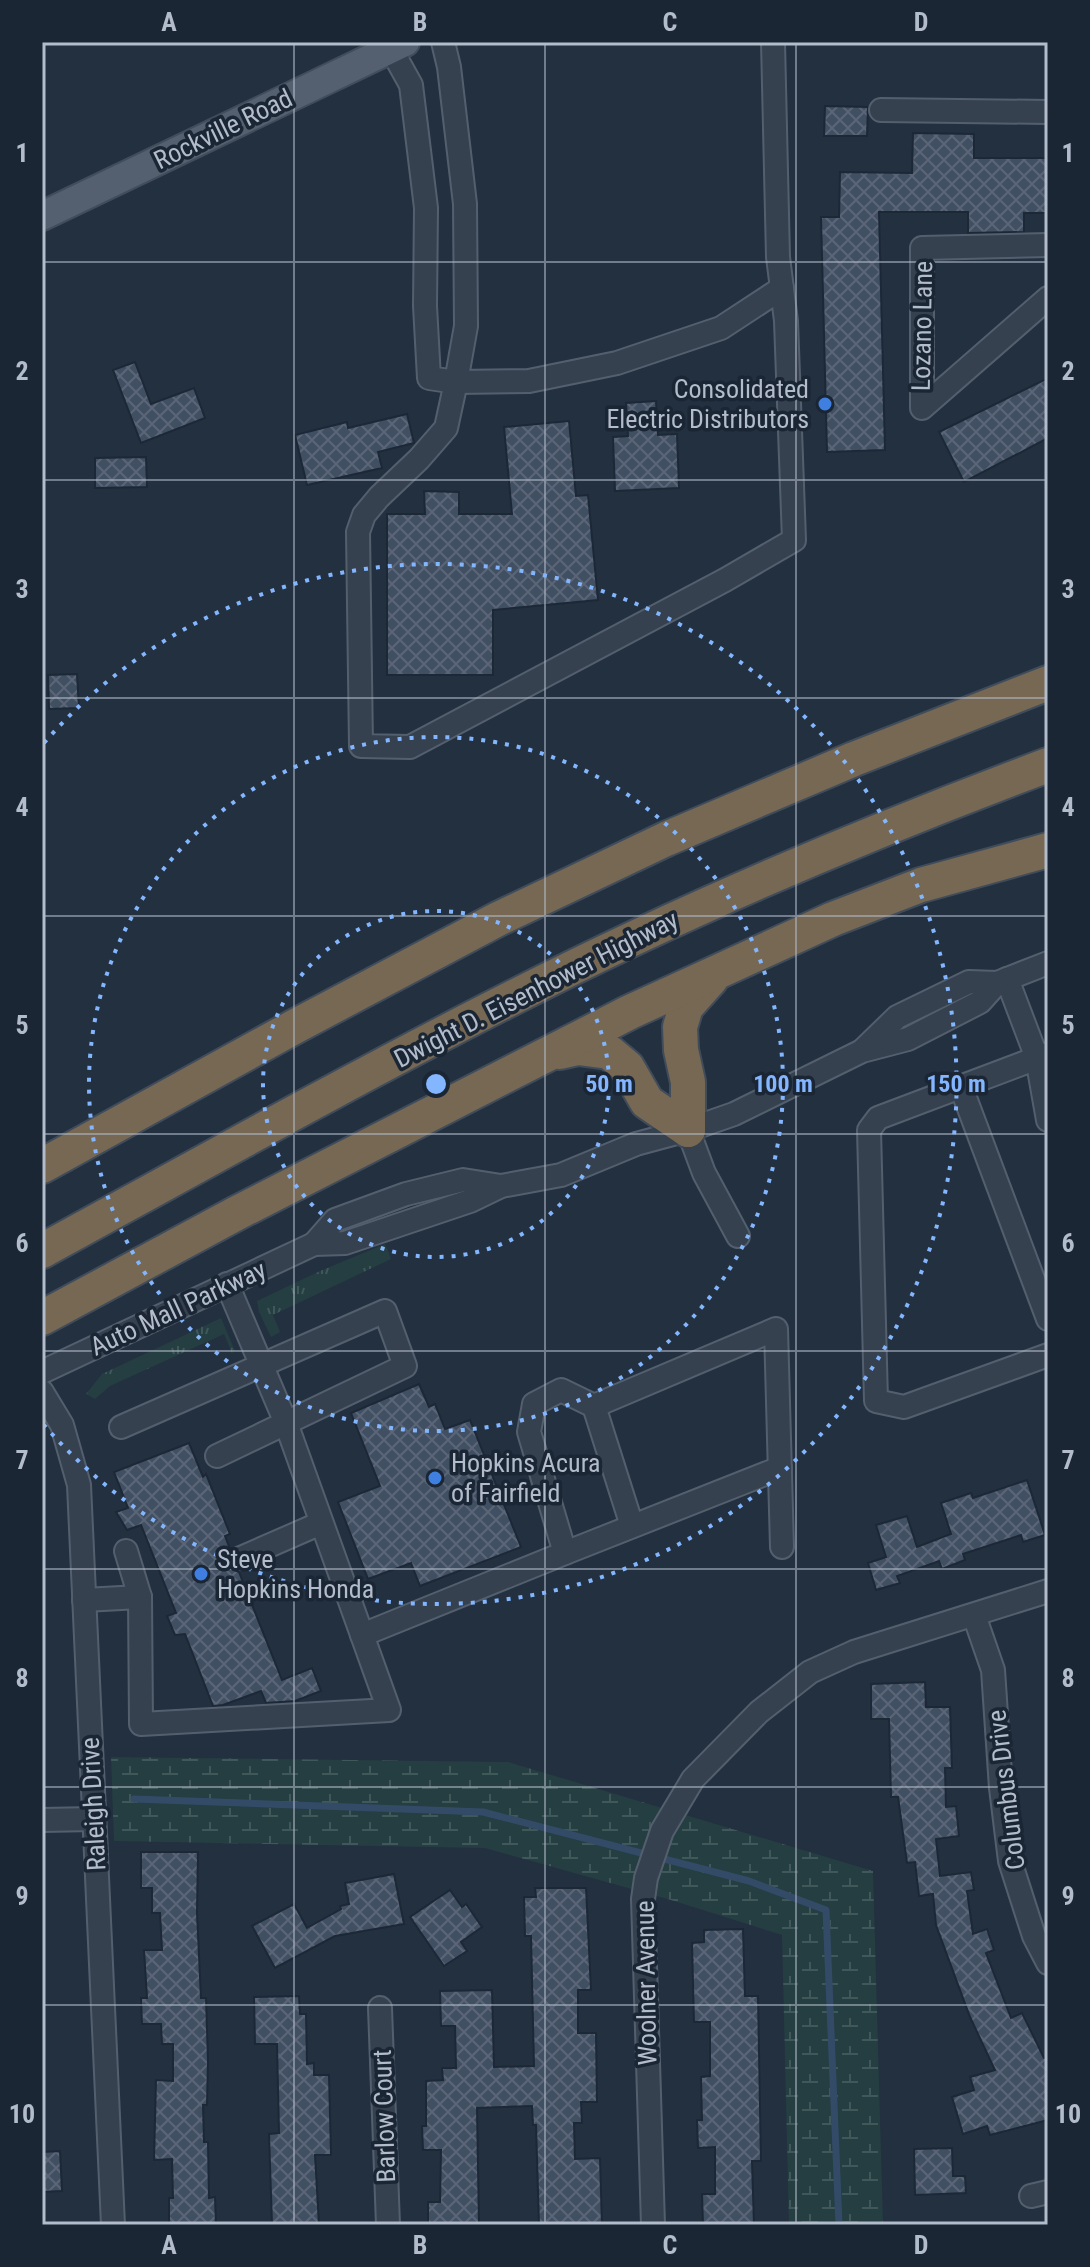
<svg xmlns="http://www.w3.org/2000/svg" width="1090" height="2267" font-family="'Roboto Condensed',sans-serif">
	<defs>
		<pattern id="grass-tufts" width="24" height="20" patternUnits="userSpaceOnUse" patternTransform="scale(2)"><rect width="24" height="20" fill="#243e41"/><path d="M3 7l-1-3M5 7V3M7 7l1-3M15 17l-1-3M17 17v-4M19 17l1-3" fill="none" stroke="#41585b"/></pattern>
		<pattern id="wetland-marsh" width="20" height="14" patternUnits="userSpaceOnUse" patternTransform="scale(2)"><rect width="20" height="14" fill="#243e41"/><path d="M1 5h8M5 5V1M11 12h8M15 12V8" fill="none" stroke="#41585b"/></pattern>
		<pattern id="building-cross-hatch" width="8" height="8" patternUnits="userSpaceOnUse" patternTransform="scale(2)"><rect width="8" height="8" fill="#414f62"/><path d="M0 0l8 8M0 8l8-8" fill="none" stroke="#5a6677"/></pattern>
	</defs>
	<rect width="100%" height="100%" fill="#223040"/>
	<g fill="url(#grass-tufts)">
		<polygon points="385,1244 391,1259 273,1315 280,1332 271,1337 259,1312 257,1301 320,1271"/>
		<polygon points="221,1318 235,1351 232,1353 224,1334 110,1386 95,1399 86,1394 102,1374"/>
	</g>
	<polygon fill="url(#wetland-marsh)" points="111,1757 508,1762 873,1871 883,2225 789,2225 782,1935 671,1900 485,1848 114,1841"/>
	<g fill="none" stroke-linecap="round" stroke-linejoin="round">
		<polyline stroke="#344b68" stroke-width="7" points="134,1799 483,1812 749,1881 826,1910 839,2225"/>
	</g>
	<g fill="url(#building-cross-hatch)" stroke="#1d2837" stroke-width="2">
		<polygon points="825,106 868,107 867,136 824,136"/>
		<polygon points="913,133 974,134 974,158 1048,158 1048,213 1024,213 1024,232 968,233 968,212 879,212 885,450 827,452 821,217 839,217 840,172 912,173"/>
		<polygon points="135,362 151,404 194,388 205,418 141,443 113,370"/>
		<polygon points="1048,378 1048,438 964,482 939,432"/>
		<polygon points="656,401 658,435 677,434 679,488 615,491 613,437 628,436 626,403"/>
		<polygon points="407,414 414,443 378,452 382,468 307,485 295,435 347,422 348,428"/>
		<polygon points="569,421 576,496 588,495 598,600 493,610 493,675 387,675 387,514 425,514 424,491 459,492 459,514 512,514 504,427"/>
		<polygon points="146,457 147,487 95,488 95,458"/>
		<polygon points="77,674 79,708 49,709 48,675"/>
		<polygon points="419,1384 429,1407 435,1404 445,1429 470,1420 521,1547 420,1586 411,1563 368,1579 338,1502 380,1486 351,1413"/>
		<polygon points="189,1443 203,1477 206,1474 230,1534 225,1536 230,1549 228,1563 232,1569 239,1572 282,1680 312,1668 321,1691 295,1701 266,1703 261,1691 223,1705 213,1706 185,1634 175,1635 167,1616 176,1613 141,1525 127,1530 116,1512 128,1508 114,1472"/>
		<polygon points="1027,1480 1045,1535 1023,1542 1021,1535 963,1554 965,1560 942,1569 939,1561 897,1576 900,1583 876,1590 868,1563 886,1557 876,1525 907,1516 917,1547 951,1534 941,1503 971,1493 973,1498"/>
		<polygon points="925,1682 926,1707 950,1707 952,1768 945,1768 946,1807 956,1806 959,1836 936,1839 940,1876 971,1872 974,1890 967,1891 973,1934 987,1929 994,1950 986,1953 1011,2018 1022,2013 1044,2058 1048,2057 1048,2120 990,2135 987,2126 963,2134 952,2097 974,2090 970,2077 995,2070 970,2017 936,1925 933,1894 919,1896 915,1862 907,1863 898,1797 891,1797 889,1719 871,1719 871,1684"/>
		<polygon points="141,1852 198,1852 197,1913 201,1998 206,1998 208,2060 207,2105 203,2105 204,2142 208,2142 209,2198 215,2197 216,2225 169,2225 169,2198 173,2198 172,2159 154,2160 156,2080 173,2081 173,2044 162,2044 161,2024 142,2024 141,1998 147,1998 144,1950 162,1950 160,1913 152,1913 152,1888 141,1888"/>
		<polygon points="394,1874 404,1924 335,1936 275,1968 252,1926 294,1904 307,1928 341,1909 340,1906 349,1904 345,1883"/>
		<polygon points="535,1888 586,1888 591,1990 578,1990 578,2033 596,2033 597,2102 581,2102 582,2123 574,2123 575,2159 600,2158 602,2225 539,2225 536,2125 533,2125 532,2106 477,2108 479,2225 428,2225 428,2202 440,2202 441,2150 423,2150 422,2126 426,2126 426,2081 443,2080 442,2068 456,2068 455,2026 441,2026 440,1991 492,1990 494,2067 534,2066 531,1936 525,1936 524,1897 536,1897"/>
		<polygon points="450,1890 462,1907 466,1904 482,1927 461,1942 467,1951 444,1966 410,1917"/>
		<polygon points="743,1929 745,1996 758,1996 761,2161 752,2161 754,2225 703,2225 702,2194 715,2194 715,2147 698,2148 697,2120 702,2120 701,2077 710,2076 710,2022 694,2022 692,1943 704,1942 704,1930"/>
		<polygon points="299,1996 300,2014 306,2014 307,2064 314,2063 314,2075 329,2075 331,2155 315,2155 319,2225 272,2225 269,2134 279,2133 277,2044 255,2044 254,1997"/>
		<polygon points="952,2148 953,2176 965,2176 966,2193 915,2195 914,2149"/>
		<polygon points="60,2151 62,2191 42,2192 42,2152"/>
	</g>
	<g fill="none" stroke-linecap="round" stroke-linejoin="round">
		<g stroke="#545f6e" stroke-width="26">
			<g id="minor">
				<polyline points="443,42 449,67 465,204 466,326 456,382 446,428 419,459 379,497 364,515 358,532 361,746 410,747 725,580 794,540 786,321 778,257 773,42"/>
				<polyline points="391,49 411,85 426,208 425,306 429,378 456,382 529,381 617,363 721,328 782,288"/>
				<polyline points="881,110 1048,112"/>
				<polyline points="1048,245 922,248 922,408 1048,298"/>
				<polyline points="1007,979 1037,1058 1048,1054"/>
				<polyline points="863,1050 897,1017 969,982 997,983 1048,963"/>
				<polyline points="961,1087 1048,1319"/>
				<polyline points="1048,1120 1037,1058 878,1118 869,1130 876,1401 904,1407 1048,1355"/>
				<polyline points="688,1130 704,1173 738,1236"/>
				<polyline points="314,1244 335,1220 406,1194 463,1180 501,1186"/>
				<polyline points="42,1372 314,1244 345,1243 470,1201 501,1186 561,1175 636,1144 688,1130 734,1114 862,1051 908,1039 980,1002 997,983"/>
				<polyline points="42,1392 62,1425 79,1485 113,2225"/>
				<polyline points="594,1406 632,1526"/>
				<polyline points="121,1427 385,1311 405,1366 217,1456"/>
				<polyline points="126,1551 140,1597 141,1724 389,1710 286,1423 227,1284"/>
				<polyline points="565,1553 780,1468"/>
				<polyline points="241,1558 321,1523"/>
				<polyline points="84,1600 140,1597"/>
				<polyline points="974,1615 993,1670 1001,1788 1010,1861 1034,1936 1048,1963"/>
				<polyline points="362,1635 565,1553 529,1432 534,1404 561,1390 594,1406 776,1329 782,1547"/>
				<polyline points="42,1820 94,1819"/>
				<polyline points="380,2008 388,2225"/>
				<polyline points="1031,2196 1048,2192"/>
				<polyline points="653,2225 643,1899 646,1878 662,1831 693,1779 759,1712 810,1672 854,1652 1048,1591"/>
			</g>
		</g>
		<g stroke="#424d5c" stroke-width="32">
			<polyline id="major" points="42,216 405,42"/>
		</g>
		<g stroke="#414c5b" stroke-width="38">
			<g id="highway">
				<polyline points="560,1052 578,1048 609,1052 627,1067 647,1102 688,1130"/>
				<polyline points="688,1130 688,1082 681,1050 680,1027 686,1007 711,979"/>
				<polyline points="42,1166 294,1027 498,919 666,839 854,759 1048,683"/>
				<path d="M42,1251c157,-86 314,-174 474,-255 172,-88 351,-163 532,-231"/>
				<polyline points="42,1318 237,1213 630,1012 833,919 921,885 1048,850"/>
			</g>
		</g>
		<use href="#minor" stroke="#364150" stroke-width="22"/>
		<use href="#major" stroke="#546070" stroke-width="28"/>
		<use href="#highway" stroke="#766853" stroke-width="34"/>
	</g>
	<path fill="none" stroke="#b2bccb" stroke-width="2" stroke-opacity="0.55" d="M294,42v2183M545,42v2183M796,42v2183M42,262h1006M42,480h1006M42,698h1006M42,916h1006M42,1134h1006M42,1351h1006M42,1569h1006M42,1787h1006M42,2005h1006"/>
	<g fill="none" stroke="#83b6ff" stroke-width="4" stroke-dasharray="4 8">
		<circle cx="436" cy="1084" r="173"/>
		<circle cx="436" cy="1084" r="347"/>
		<path d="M44 743A520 520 0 1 1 44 1425"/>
	</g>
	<g fill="#3f7fe0" stroke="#1b2635" stroke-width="3">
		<circle cx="825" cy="404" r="8"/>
		<circle cx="435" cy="1478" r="8"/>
		<circle cx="201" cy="1574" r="8"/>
	</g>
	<g text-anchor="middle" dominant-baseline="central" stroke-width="7" stroke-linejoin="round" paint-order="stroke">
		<g font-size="26" fill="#b2bccb" stroke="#1b2635">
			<text transform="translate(223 129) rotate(-26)">Rockville Road</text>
			<text transform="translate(922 326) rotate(-89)">Lozano Lane</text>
			<text transform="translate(536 989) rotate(-27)">Dwight D. Eisenhower Highway</text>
			<text transform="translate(178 1308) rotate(-25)">Auto Mall Parkway</text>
			<text transform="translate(1006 1790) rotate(-97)">Columbus Drive</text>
			<text transform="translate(93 1804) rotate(-93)">Raleigh Drive</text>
			<text transform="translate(646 1983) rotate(-91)">Woolner Avenue</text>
			<text transform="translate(384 2116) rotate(-92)">Barlow Court</text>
		</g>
		<g font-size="26" fill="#b2bccb" stroke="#1b2635" text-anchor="start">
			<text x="809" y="389" text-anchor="end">Consolidated<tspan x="809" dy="30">Electric Distributors</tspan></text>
			<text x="451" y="1463">Hopkins Acura<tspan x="451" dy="30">of Fairfield</tspan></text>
			<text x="217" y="1559">Steve<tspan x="217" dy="30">Hopkins Honda</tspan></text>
		</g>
	</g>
	<circle cx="436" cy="1084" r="12" fill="#83b6ff" stroke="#1b2635" stroke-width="4"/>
	<g font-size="24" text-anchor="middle" font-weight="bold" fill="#83b6ff" stroke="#1b2635" stroke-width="7" stroke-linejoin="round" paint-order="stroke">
		<text x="609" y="1092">50 m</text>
		<text x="783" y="1092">100 m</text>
		<text x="956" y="1092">150 m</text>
	</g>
	<rect width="1090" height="2267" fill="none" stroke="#1b2635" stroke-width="88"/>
	<rect x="44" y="44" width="1002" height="2179" fill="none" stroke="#b2bccb" stroke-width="3"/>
	<g font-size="26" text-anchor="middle" font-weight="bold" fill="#b2bccb">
		<text x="169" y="31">A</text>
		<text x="420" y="31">B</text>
		<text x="670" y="31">C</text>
		<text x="921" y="31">D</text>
		<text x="22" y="162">1</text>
		<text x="1068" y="162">1</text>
		<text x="22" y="380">2</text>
		<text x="1068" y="380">2</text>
		<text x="22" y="598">3</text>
		<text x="1068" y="598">3</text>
		<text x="22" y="816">4</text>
		<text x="1068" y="816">4</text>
		<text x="22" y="1034">5</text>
		<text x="1068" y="1034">5</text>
		<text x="22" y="1252">6</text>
		<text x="1068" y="1252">6</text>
		<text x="22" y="1469">7</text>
		<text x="1068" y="1469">7</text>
		<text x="22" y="1687">8</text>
		<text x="1068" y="1687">8</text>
		<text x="22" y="1905">9</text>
		<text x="1068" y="1905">9</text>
		<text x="22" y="2123">10</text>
		<text x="1068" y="2123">10</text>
		<text x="169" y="2254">A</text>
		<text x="420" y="2254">B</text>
		<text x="670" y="2254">C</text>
		<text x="921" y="2254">D</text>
	</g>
</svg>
